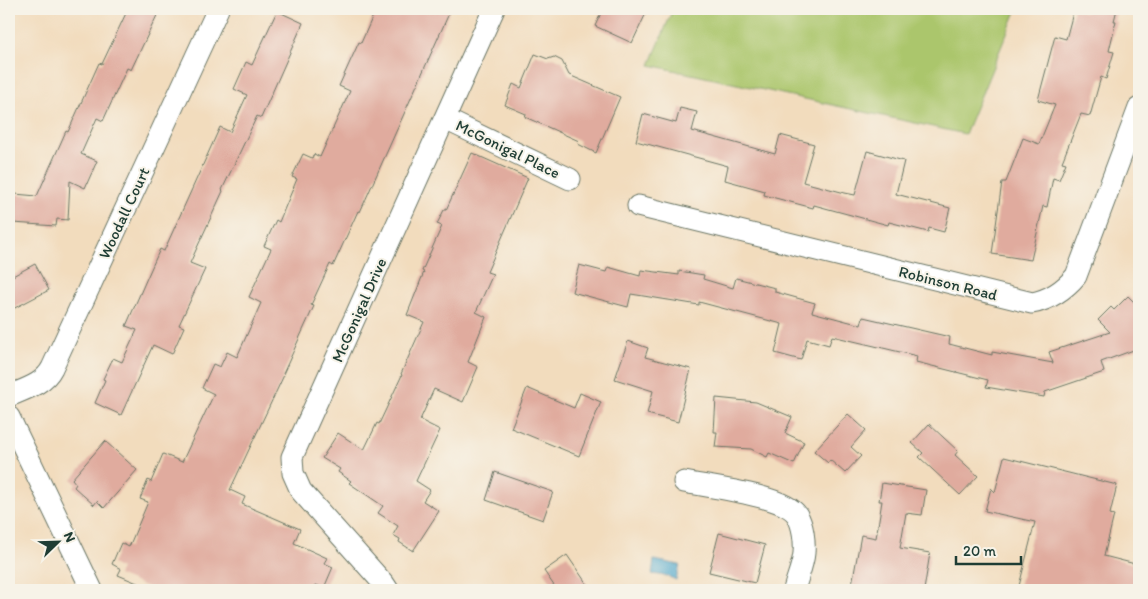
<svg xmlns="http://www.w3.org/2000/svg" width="1148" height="599" font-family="Itim,sans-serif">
	<rect width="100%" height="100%" fill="#f7f3e8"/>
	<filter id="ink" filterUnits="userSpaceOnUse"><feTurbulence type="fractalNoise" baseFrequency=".02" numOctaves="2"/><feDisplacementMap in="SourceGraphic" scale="10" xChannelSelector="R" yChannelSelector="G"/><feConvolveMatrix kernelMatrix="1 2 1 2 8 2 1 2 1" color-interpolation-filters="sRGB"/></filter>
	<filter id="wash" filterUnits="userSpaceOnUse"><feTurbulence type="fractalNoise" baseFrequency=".0096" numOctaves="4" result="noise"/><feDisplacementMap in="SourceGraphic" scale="20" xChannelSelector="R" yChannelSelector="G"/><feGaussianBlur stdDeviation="1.12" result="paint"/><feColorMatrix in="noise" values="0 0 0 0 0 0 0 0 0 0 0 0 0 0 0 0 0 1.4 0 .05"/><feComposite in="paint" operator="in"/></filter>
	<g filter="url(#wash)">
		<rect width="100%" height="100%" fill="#f2dcbd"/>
		<polygon fill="#abc66c" stroke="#658250" points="673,9 1017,9 965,134 650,65"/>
		<polygon fill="#4fa7cc" stroke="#377280" points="654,560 680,565 676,580 667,576 652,574"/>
		<g id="blocks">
			<g fill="#e0ab9e">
				<polygon points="128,9 160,9 131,70 127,68 103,121 97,118 81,154 97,161 85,188 70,181 68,220 57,219 56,226 13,223 15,194 37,196 66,131 68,132 99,63 102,64"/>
				<polygon points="376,9 451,9 360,212 358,211 333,266 330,264 311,305 314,306 283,374 284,375 230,490 245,497 242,504 300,529 294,543 327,558 324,563 333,567 324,588 316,585 313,590 154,590 118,575 121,569 112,564 121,543 129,547 148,502 140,499 148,480 151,482 163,454 182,462 214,394 202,388 213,364 220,367 227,352 237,357 261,303 249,297 271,249 264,246 276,220 279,222 297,179 292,177 303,154 312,158 314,154 320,157 350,91 339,86 359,42 361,43"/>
				<polygon points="603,9 648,9 632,43 595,26"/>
				<polygon points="1074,9 1086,13 1086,9 1117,9 1114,21 1116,21 1109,51 1114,52 1106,79 1101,77 1090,116 1081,114 1062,162 1066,163 1059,180 1053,178 1047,207 1043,206 1031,260 992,254 1002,182 1006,182 1023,138 1039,144 1055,105 1038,100 1055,36 1066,39"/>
				<polygon points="277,11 303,23 261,118 257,116 222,190 223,191 190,263 205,269 179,325 184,327 172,354 153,345 121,415 95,403 105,380 103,379 113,358 122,362 137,330 126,326 147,278 160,249 164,251 220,127 230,132 247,95 234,89 246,62 252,65"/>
				<polygon points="535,54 548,59 554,57 562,61 569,75 620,97 596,153 578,144 579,141 525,117 526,114 505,105 513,84 521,88"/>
				<polygon points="680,108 697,112 692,131 775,154 780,135 814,144 803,182 845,193 855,195 867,151 904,161 896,194 950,208 944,232 929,228 928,232 889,222 888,225 814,205 813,208 764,195 765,191 725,180 728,166 636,141 643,114 676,123"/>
				<polygon points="472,153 528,178 487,272 493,274 476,312 486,317 468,362 478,367 463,402 434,389 420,420 440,430 416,481 430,490 423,501 439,511 413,551 399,542 400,539 393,535 398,526 378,513 383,506 349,483 351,481 338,472 340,469 322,458 338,433 364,450 377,423 379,424 402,375 401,374 424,322 407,315 424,272 422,271 442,226 437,224 444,210 446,210"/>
				<polygon points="35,264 49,290 9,311 9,278"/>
				<polygon points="579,265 606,272 608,267 640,276 641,270 679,275 679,271 704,275 703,279 733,288 736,278 775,288 775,292 815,303 812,312 861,325 863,317 950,337 949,344 992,355 992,352 1053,363 1049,352 1110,332 1098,320 1111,307 1114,310 1128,296 1139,307 1139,348 1101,362 1104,372 1045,392 1044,397 986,387 988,380 916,362 917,356 832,336 829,345 807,339 801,360 775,353 782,324 699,302 699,305 631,294 628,307 572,292"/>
				<polygon points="628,341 648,348 645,357 691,369 678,422 647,414 653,391 615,379"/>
				<polygon points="527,388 574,408 580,393 601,402 579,456 511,428"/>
				<polygon points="716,398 756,402 792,417 785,433 804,442 794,464 769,453 767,457 751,449 715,447 717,432 714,432"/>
				<polygon points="848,414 866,430 851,447 861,456 845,473 830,460 828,463 814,451"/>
				<polygon points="929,424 958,451 955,455 978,476 960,495 919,457 923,453 912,443"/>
				<polygon points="105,441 137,470 104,508 97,501 94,505 74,487 76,484 72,479"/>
				<polygon points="1004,457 1117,485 1110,514 1114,515 1104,556 1139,565 1139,590 1018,590 1035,522 985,511 991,488 995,492"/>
				<polygon points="495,472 553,492 543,520 486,500"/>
				<polygon points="882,483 926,490 922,515 906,513 900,548 930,553 924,590 851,590 861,535 876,538 882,501 879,501"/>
				<polygon points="719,533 765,545 755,583 709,572"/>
				<polygon points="567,555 591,590 557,590 544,571"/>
			</g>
		</g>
	</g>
	<g filter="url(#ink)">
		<use href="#blocks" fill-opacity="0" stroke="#697564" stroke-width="1"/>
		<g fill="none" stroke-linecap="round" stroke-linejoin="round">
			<g stroke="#697564" stroke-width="23">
				<g id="street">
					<polyline points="445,119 570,179"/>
					<path d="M638,206l394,97c17,-3 33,-14 44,-27l63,-168"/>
					<path d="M9,396c16,-7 35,-12 43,-28l166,-359"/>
					<polyline points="9,417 92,590"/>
					<path d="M684,482c24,5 100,13 113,33 6,10 8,26 7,38 -1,12 -7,25 -10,37"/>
					<polyline points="388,590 384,584 301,491 293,473 292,457 494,9"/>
				</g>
			</g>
			<use href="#street" stroke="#fff" stroke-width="21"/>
		</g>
	</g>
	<g text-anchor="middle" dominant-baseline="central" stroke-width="4" stroke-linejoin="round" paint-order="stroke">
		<g font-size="16" fill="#1f3d34" stroke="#f7f3e8">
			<text transform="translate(508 149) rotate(26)">McGonigal Place</text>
			<text transform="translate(124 213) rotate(-65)">Woodall Court</text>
			<text transform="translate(948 283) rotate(14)">Robinson Road</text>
			<text transform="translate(359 310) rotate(-66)">McGonigal Drive</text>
		</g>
	</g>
	<rect width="1148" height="599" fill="none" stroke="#f7f3e8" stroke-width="30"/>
	<g transform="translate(58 542) rotate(67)" stroke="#f7f3e8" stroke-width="4" paint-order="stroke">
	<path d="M0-4L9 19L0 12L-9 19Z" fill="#1f3d34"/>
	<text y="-8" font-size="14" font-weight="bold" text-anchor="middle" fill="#1f3d34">N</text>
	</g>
	<path d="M956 556v8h65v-8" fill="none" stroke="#1f3d34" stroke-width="2.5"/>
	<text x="963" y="556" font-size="15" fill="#1f3d34" stroke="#f7f3e8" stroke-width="4" paint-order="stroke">20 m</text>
</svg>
